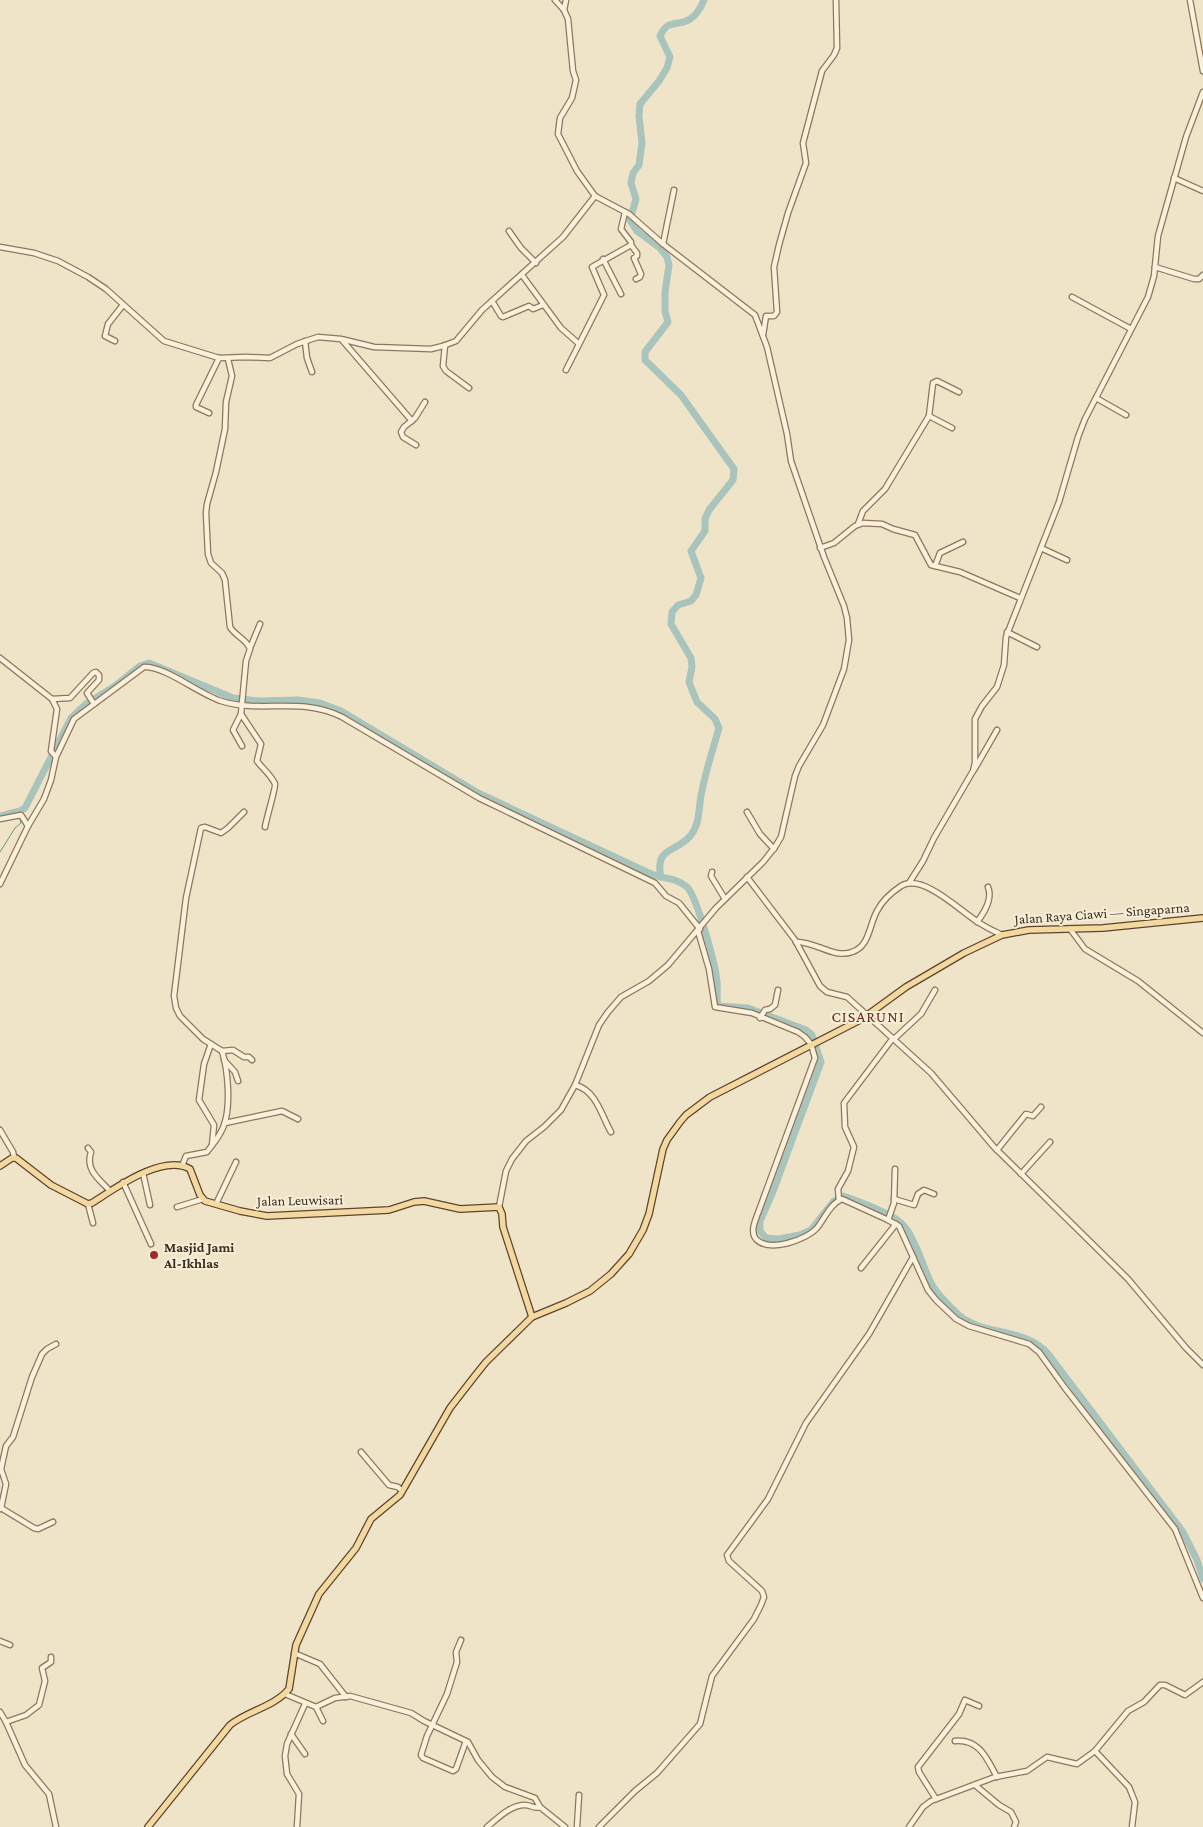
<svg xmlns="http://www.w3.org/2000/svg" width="1203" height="1827" font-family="'Crimson Pro',serif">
	<rect width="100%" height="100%" fill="#f0e4c8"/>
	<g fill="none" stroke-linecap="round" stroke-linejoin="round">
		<polyline stroke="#6f938a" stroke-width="1" points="0,852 15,828 21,823 20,819"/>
		<g stroke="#a9c4bc" stroke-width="7">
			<path d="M0,816l20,-5 5,-3 46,-90 15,-14 29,-18 25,-20 9,-3 84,35 26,3 39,-1 22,3 21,8 137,82 158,74c6,3 12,6 18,8 11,4 23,3 33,12 10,10 29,79 30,95 1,8 -1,16 1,24l30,2 58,22 6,5 9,27 -49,132 -12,27v10l6,7 13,1 21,-4 11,-5 23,-29 9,-5c13,4 49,18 58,27 12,10 22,43 29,58 6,13 19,25 30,35 24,20 66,11 89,39l134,177 14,28 6,19"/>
			<path d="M661,877c-7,-31 16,-24 30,-42 10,-13 7,-29 11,-44 4,-21 11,-42 17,-63l-4,-9 -18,-17 -8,-20 3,-15 -1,-9 -20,-34 1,-12 6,-7 13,-4 5,-6 5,-17 -10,-27 14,-20v-12l4,-9 24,-30 1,-11 -53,-74 -36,-35v-8l23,-30 -3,-11v-19l4,-27 -2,-8 -7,-9 -23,-17 -7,-11 6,-21 -5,-16 2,-10 6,-8 3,-22 -3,-27 1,-12 19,-23 8,-13 3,-11 -10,-21c8,-18 18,-9 30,-17 7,-4 11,-12 14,-19"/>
		</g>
		<g stroke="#8d765c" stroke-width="7">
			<g id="minor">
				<polyline points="1190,0 1203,71"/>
				<polyline points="564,10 566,0"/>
				<polyline points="1174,178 1203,191"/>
				<polyline points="509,231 521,248 536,263"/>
				<polyline points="663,244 674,190"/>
				<polyline points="631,245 637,253 637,256 634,258 641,274 640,277 636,279"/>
				<polyline points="0,247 34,253 58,261 88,277 106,289 164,341 219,358 246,357 270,358 297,344 318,337 341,339 374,347 431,349 443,346 456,341 482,310 563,237 595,196"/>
				<polyline points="603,259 621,294"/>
				<polyline points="1155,267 1194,279 1199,279 1203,275"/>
				<polyline points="522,275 561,328 578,343"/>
				<polyline points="1072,297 1131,329"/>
				<polyline points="492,301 501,316 503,317 529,306 533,309 543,305"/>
				<polyline points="763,335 766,316 774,316 777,312 774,267 779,245 788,213 806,163 803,143 822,71 834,55 837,48 836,0"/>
				<polyline points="342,340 412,421"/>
				<polyline points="115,341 105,336 108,324 123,305"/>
				<polyline points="305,341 307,358 312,372"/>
				<polyline points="445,345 443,366 446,371 469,388"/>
				<path d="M228,359l4,17 -6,26 -1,27 -9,43 -9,32 -1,9 2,41 3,9 11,10 3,7 5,47c5,9 17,12 20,22l-4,12 -5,53 20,30 -4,17c5,7 15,15 18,23 1,3 -9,36 -10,43"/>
				<polyline points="566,370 604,295 592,267 631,245 631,242 621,229 625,212"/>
				<polyline points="1096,398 1126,415"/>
				<polyline points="209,413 196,407 196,405 219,358"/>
				<polyline points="929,416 952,428"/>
				<polyline points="416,445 403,437 401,432 404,427 415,418 425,402"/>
				<polyline points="858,524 863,511 885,489 929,416 933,383 937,381 959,392"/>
				<polyline points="820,548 834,543 855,526 863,523 882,524 893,529 915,535 931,565 960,572 1020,598"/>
				<polyline points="1041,548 1067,560"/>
				<polyline points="935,566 940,553 963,542"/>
				<polyline points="1007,632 1037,647"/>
				<polyline points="250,648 260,624"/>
				<polyline points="0,658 52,699 57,709 51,751 56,757 51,780 44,799 28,826 0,884"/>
				<polyline points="52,699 70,698 93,673 96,672 99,675 99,680 87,693 94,704"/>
				<polyline points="241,714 233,730 242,746"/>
				<path d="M56,757l18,-38 70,-52c21,-1 55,27 77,34 41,13 79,-5 121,16l137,81 176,85 11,13 13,7 21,26"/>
				<polyline points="974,770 997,730"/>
				<polyline points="747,812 760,834 774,849"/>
				<polyline points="0,819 21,815 28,826"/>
				<polyline points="712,872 711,876 725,899"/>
				<polyline points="747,877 795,940 820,986 827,992 847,997 931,1073 994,1147 1128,1279 1186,1348 1203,1365"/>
				<polyline points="909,883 923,861 934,838 973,771 975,763 975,719 982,706 997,687 1004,665 1006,637 1059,502 1078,437 1085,419 1148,297 1154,276 1158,236 1186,137 1203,92"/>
				<path d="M977,922c7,-9 16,-23 11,-35"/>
				<polyline points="1070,929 1085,949 1138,981 1203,1033"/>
				<path d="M698,931l11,38 6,38 37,6 46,19 7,5 6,7 4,14 -57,155c-3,8 -8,19 -2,26 13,14 50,1 61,-11 8,-10 13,-24 25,-29l44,20 13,7 29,64 8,10 20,19 13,7 60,18 10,8 26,36 110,141 28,69"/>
				<path d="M796,942c19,-1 38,17 56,10 18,-6 17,-27 25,-41 5,-10 15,-19 24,-25 22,-13 59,25 77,36 7,5 16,9 24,13"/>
				<polyline points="760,1018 765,1010 770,1009 775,1005 778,990"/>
				<polyline points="894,1039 921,1014 935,990"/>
				<polyline points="211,1044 204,1064 199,1100 214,1125 212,1145"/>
				<polyline points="222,1051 233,1050 244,1057 249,1057 252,1060"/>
				<polyline points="224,1060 235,1072 238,1081"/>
				<path d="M575,1085c22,6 26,30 36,47"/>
				<polyline points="225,1123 282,1111 298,1119"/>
				<polyline points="0,1130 13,1152 14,1157"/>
				<path d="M88,1148l3,4c-6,18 8,27 19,39"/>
				<polyline points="997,1150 1026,1114 1033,1116 1041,1107"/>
				<path d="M182,1166l4,-10 21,-4c6,-8 14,-17 17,-27 7,-19 4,-55 -2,-74l-19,-12 -23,-23 -4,-8 -2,-12 12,-98 15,-70 4,-1 16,6 7,-5 16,-16"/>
				<polyline points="143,1173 150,1205"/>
				<polyline points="1021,1174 1050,1142"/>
				<polyline points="123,1182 151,1244"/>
				<polyline points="894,1199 914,1205 918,1194 924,1190 934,1194"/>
				<polyline points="839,1200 838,1189 848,1171 854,1147 845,1127 844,1103 893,1038"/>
				<polyline points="88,1204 93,1223"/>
				<polyline points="216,1204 236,1162"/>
				<polyline points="177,1207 203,1199"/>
				<polyline points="499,1207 506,1171 512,1159 526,1141 544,1127 561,1110 575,1085 599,1025 608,1012 621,997 649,981 668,965 716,908 763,862 775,847 781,837 795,776 799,766 823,725 844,669 849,640 847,618 844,606 824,557 791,461 787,434 767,347 755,315 663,244 629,214 595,196 577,171 558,134 560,118 572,98 576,80 573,71 568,19 564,10 555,0"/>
				<polyline points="888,1220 894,1203 895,1169"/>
				<polyline points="861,1268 896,1224"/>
				<polyline points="361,1452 389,1485 398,1487 402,1491"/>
				<polyline points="1,1508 6,1484 1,1469 6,1446 13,1437 32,1377 42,1354 47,1349 56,1344"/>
				<polyline points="0,1509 1,1508 34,1528 38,1529 53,1522"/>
				<polyline points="461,1640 456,1652 457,1662 447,1694 427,1736 421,1755 423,1758 453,1771 456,1769 466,1741"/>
				<polyline points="0,1641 10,1645"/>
				<polyline points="294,1653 320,1664 346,1697"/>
				<polyline points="285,1694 316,1707 335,1698 350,1696 411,1713 424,1721 468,1742 478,1760 492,1777 505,1787 535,1798 540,1807 565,1827"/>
				<polyline points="316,1707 323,1721"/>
				<polyline points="0,1712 6,1722 25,1765 49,1794 56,1827"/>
				<polyline points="6,1722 26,1715 39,1705 45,1681 42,1668 51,1662 51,1657"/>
				<polyline points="291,1734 305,1754"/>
				<path d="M955,1741c25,-2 32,18 42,36"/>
				<polyline points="1095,1751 1129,1787 1135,1802 1132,1827"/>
				<polyline points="975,1785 999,1805 1011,1812 1016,1822 1014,1827"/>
				<polyline points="936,1799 919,1772 918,1767 959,1714 965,1700 979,1706"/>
				<polyline points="297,1827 299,1794 287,1774 285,1756 287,1744 305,1704"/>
				<path d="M487,1827c10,-8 23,-22 38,-22 6,0 8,4 15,2"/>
				<polyline points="577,1827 579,1795"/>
				<polyline points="599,1827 635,1791 657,1773 700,1724 712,1676 754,1619 761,1605 764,1597 762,1591 729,1561 727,1555 768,1499 806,1423 869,1334 913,1257"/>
				<polyline points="909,1827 923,1807 931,1801 995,1777 1027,1771 1047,1757 1077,1764 1095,1751 1128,1711 1144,1702 1160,1685 1165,1685 1185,1695 1203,1682"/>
			</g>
		</g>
		<g stroke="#5b4430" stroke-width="8">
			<g id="major">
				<path d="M0,1166l12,-8h4l35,27 37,19 4,-1c22,-14 71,-50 98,-34l10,26 5,6 35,10 27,5 122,-6 25,-8 10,-1 36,8 39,-2 3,7 1,13 29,90"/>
				<path d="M148,1827l82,-102c17,-14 44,-18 59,-36l7,-44 23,-51 37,-46 15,-29 29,-24 50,-87 24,-31 12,-15 46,-45 34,-14 24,-12 21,-17 18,-20 14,-24 6,-16 14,-65 4,-9 13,-18 6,-7 24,-18 152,-78 44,-32 58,-34 38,-18 27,-5 74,-2 100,-10"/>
			</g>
		</g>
		<use href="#minor" stroke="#faf1dc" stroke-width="4.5"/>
		<use href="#major" stroke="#f3d9a0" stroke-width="5.5"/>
	</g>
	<circle fill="#9e2a2b" stroke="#f7eed8" stroke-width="2" cx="154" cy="1255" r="5"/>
	<g text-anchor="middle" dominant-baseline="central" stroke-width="4" stroke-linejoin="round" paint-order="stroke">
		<g font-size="14" fill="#3d2e20" stroke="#f7eed8">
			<text transform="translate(1102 913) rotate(-4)">Jalan Raya Ciawi — Singaparna</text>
			<text transform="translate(300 1200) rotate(-1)">Jalan Leuwisari</text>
		</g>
		<g font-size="14" font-weight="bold" fill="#3d2e20" stroke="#f7eed8" text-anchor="start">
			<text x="164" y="1247">Masjid Jami<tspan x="164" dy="16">Al-Ikhlas</tspan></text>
		</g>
		<g font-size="16" letter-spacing="1" fill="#6b2e1e" stroke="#f7eed8">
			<text x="868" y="1016">CISARUNI</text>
		</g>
	</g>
</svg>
